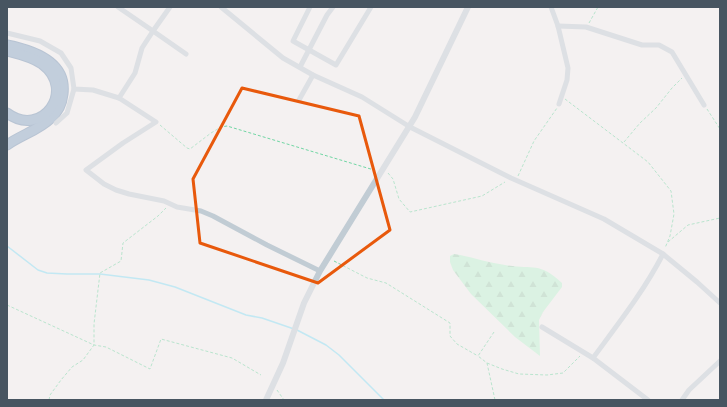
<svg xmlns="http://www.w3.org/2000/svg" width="727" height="407" font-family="Mulish,sans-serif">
	<defs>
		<pattern id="forest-firs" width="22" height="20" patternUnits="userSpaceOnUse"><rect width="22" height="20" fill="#bdf4d2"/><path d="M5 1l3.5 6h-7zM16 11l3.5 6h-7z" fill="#a4d3b7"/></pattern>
	</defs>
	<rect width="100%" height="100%" fill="#f4f1f1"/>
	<path fill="url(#forest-firs)" d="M454,254l6,1c15,3 30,8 45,10 28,5 33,-4 57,18v4l-19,25 -4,8 1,36 -25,-19 -44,-43 -18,-24 -3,-8v-6z"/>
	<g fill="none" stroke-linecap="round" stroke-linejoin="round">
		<g stroke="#86def5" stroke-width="1.5">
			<polyline points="7,246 38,270 47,273 67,274 100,274 149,280 175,287 246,315 262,318 294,329"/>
			<polyline points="297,330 326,345 339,355 384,400"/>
		</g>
		<g stroke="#708fb0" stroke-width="11">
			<g id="motorway">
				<path d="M7,45c25,5 60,16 56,49 -1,9 -5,18 -12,24 -12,12 -30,17 -44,27"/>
				<path d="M7,51c12,3 25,6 35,13 35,26 0,75 -35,49"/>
			</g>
		</g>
		<g stroke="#71d6a4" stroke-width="1" stroke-dasharray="3 2" stroke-linecap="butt">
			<polyline points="589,23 598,7"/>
			<polyline points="565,99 648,162 671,191 674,214 670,236 665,248"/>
			<polyline points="707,109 720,129"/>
			<polyline points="160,125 187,148 190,149 211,133 221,127 227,126 374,170"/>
			<polyline points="624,142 640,123 656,108 672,88 682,78"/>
			<polyline points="388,173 393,179 399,199 410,212 482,196 505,182"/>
			<polyline points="518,176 534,141 557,108"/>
			<polyline points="668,242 688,225 720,218"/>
			<polyline points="334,261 367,278 386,283 450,323 450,336 457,344 478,356"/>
			<polyline points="7,305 94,345 106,347 150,369 161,339 232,358 261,375"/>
			<polyline points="494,332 478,356 487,363 495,400"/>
			<polyline points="487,363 502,369 519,374 547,375 563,373 580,356"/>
			<polyline points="277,390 284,400"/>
			<polyline points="49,400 50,395 61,380 72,367 83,360 94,345 94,324 100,273 121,261 123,243 158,216 166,208"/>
		</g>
		<g stroke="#c1ccd4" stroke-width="5">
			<polyline points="170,7 153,31 186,54"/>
			<polyline points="221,7 283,58 313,75 362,97 410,127 511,178 604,219 663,254 697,282 720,303"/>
			<polyline points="310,7 293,41 336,65 371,7"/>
			<polyline points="551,7 558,26 568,68 567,80 559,104"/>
			<polyline points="558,26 586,27 642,45 659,45 672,52 704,105"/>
			<polyline points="7,33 40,41 61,53 71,68 74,89 93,90 119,98 135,73 142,48 153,31 118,7"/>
			<polyline points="300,67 327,15 333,7"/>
			<polyline points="119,98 156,122 123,143 86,170 104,184 116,190 129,194 164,201 177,207 201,211 213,216 267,245 320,271"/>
			<polyline points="299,100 313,75"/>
			<polyline points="56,123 67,113 74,89"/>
			<polyline points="542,327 593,358"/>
			<path d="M648,400l-55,-42c25,-34 51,-67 70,-104"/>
			<polyline points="682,400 689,390 720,361"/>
		</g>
		<polyline stroke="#c1ccd4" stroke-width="6" points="266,400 283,363 304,303 320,271 415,117 468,7"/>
		<use href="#motorway" stroke="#85a4c4" stroke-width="9"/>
	</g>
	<path d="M0 0H727V407H0ZM242,88l117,28 31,114 -72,53 -118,-40 -7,-64z" fill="#f4f1f1" fill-opacity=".55" fill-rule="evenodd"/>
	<path fill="none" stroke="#e8590c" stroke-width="3" stroke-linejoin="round" d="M242,88l117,28 31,114 -72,53 -118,-40 -7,-64z"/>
	<rect width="727" height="407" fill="none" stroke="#475561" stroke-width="16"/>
</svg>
